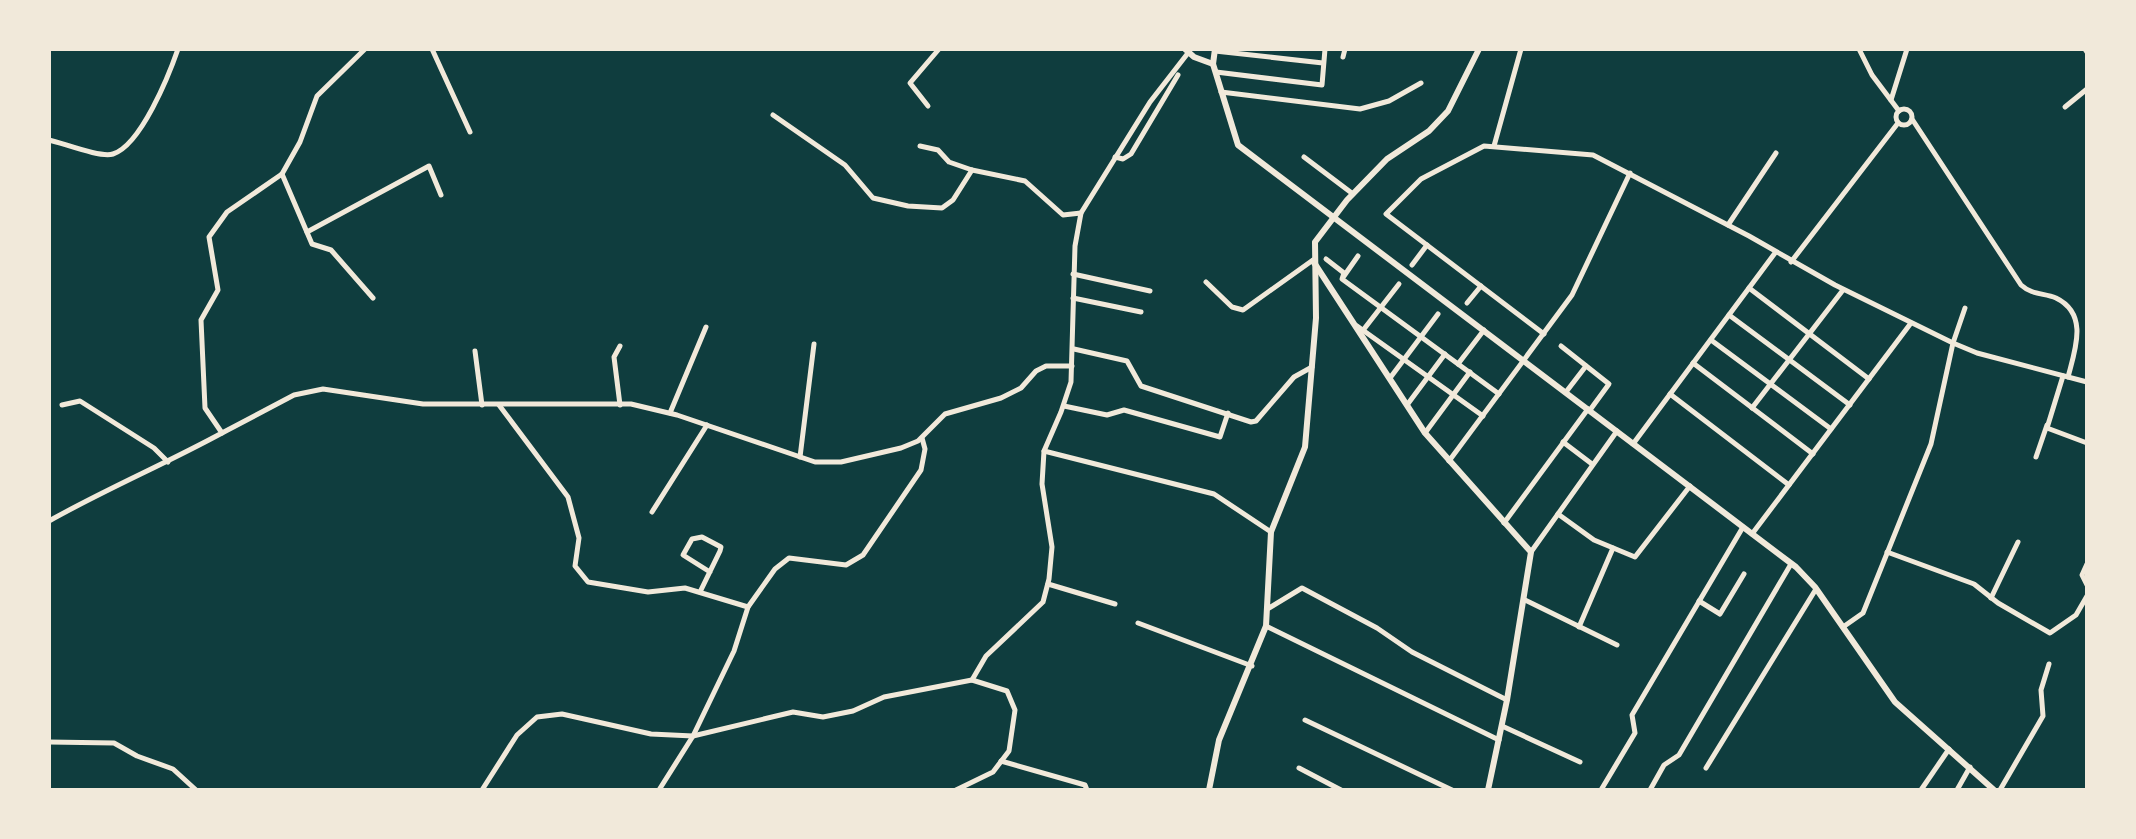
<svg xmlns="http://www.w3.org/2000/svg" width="2136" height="839" font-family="'Crimson Pro',serif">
	<rect width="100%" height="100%" fill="#0f3d3e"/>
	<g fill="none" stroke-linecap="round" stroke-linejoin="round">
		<g stroke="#f1e9da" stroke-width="5">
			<polyline points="432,49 470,132"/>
			<polyline points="1859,49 1872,75 1899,111"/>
			<polyline points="2085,49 2087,52"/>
			<polyline points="1215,51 1323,63"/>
			<polyline points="1343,57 1345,49"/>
			<polyline points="1216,72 1322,85 1325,49"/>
			<polyline points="1221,92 1360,109 1389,101 1421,83"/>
			<polyline points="1891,100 1907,49"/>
			<polyline points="928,106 910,83 939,49"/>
			<polyline points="2065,107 2087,89"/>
			<circle cx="1904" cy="117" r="8"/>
			<polyline points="773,115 845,165 873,198 908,206 942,208 953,200 972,170"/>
			<path d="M1912,119l109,166c11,10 23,8 35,13 33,16 19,52 12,79"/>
			<path d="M49,140c14,3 51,18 64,14 28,-9 56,-79 65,-105"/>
			<polyline points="920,146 938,150 949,162 972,170 1025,181 1063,215 1081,213"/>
			<polyline points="1494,146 1521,49"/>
			<polyline points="1115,157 1123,159 1131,154 1178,75"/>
			<polyline points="1304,157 1353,194"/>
			<polyline points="282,174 312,244 331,250 373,298"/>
			<polyline points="1728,225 1776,153"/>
			<polyline points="307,232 429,166 441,195"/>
			<polyline points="1326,259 1344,273 1342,279 1499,394"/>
			<polyline points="1791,262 1898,123"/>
			<polyline points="1412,265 1427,245"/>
			<polyline points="1073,274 1150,291"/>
			<polyline points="1344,276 1358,256"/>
			<polyline points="1206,282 1232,307 1243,310 1313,260"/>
			<polyline points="1749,288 1869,379"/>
			<polyline points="1073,298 1141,312"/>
			<polyline points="1467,303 1481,286"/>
			<polyline points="1729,315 1850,405"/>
			<polyline points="1357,326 1483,416"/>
			<polyline points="1364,329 1399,284"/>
			<polyline points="1544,334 1386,214 1421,179 1484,146 1593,155 1749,236 1835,285 1953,343 1977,353 2087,382"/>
			<polyline points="1711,340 1831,429"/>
			<polyline points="1561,346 1609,384 1590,410"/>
			<polyline points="1074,349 1127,361 1141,386 1251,422 1256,421 1294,377 1312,367"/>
			<polyline points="475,351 482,405"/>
			<polyline points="1693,363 1813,454"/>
			<polyline points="1458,364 1484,330"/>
			<polyline points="2063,376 2047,428 2087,443"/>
			<polyline points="1390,378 1438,314"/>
			<polyline points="1566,392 1586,366"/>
			<polyline points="1670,394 1789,485"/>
			<polyline points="62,405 80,401 154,448 168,462"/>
			<polyline points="499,405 568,497 579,538 575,566 588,582 648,592 685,588 748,607"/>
			<polyline points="620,405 614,357 620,346"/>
			<polyline points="1407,405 1445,354"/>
			<polyline points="1064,406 1107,415 1124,410 1220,437 1228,413"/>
			<polyline points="1752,408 1843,290"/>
			<polyline points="670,413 706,327"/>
			<polyline points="222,433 294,395 323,389 423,404 631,404 677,415 815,462 841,462 901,448 918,441 945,414 1001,398 1021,388 1036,371 1046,366 1072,366"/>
			<polyline points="1425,433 1470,372"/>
			<polyline points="1563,442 1592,464"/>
			<polyline points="1633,444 1775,253"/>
			<polyline points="1044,451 1214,494 1271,532"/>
			<polyline points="800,457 814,344"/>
			<polyline points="2036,457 2047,425"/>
			<polyline points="1449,461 1572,295 1630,173"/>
			<polyline points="652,512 707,425"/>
			<polyline points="1558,514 1594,540 1635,557 1690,486"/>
			<path d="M49,521c57,-32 116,-57 173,-88l-17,-25 -4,-88 17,-30 -9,-53 18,-25 55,-38 18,-32 17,-46 48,-47"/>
			<polyline points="1504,523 1588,409"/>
			<polyline points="1752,534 1911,323"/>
			<polyline points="1531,552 1617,431"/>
			<polyline points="1887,552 1974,584 1998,603 2050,633 2076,615 2087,596"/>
			<polyline points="2087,564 2082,575 2087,585"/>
			<polyline points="1048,584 1115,604"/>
			<polyline points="700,592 720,551 721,547 702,537 692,539 683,555 710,572"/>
			<polyline points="1991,598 2018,542"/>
			<polyline points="1525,600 1617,645"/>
			<polyline points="1699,601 1720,614 1744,574"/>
			<polyline points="1269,608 1302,588 1377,628 1412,652 1507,700"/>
			<polyline points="1138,623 1252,666"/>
			<polyline points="1266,626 1499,740"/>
			<polyline points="1579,627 1613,548"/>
			<polyline points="1843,627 1863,613 1931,444 1953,343 1965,308"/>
			<polyline points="972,680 986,656 1043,602 1049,579 1052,547 1042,484 1044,451 1061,412 1071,382 1075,246 1081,213 1150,102 1188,53"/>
			<polyline points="1305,720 1452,790"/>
			<polyline points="1502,726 1580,762"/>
			<polyline points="49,742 114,743 137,756 173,769 196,790"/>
			<polyline points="1001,761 1085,785 1087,790"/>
			<polyline points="1299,768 1341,790"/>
			<polyline points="1706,768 1816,589"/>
			<polyline points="482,790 517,735 537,717 562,714 651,734 693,736 793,712 823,717 853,711 884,697 972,680 1007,691 1015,710 1009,751 993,772 956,790"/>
			<polyline points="659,790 693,736 734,651 748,607 775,569 789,558 846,565 863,555 921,470 925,449 922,438"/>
			<polyline points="1601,790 1635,733 1632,715 1743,527"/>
			<polyline points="1650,790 1664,765 1679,755 1791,564"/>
			<polyline points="1921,790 1949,749"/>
			<polyline points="1957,790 1970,767"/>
			<polyline points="2000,790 2043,716 2041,690 2049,664"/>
		</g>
		<g stroke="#f1e9da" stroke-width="6">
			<polyline points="1185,49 1194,57 1213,64"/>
			<polyline points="1215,49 1213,64 1238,145 1796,567 1815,587 1895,702 1994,790"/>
			<polyline points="1313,261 1425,433 1531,552 1507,700 1488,790"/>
			<polyline points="1209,790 1219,740 1266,626 1271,532 1305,447 1316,318 1315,242 1347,200 1387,159 1429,131 1448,111 1479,49"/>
		</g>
	</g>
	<rect width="2136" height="839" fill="none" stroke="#f1e9da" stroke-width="102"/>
</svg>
